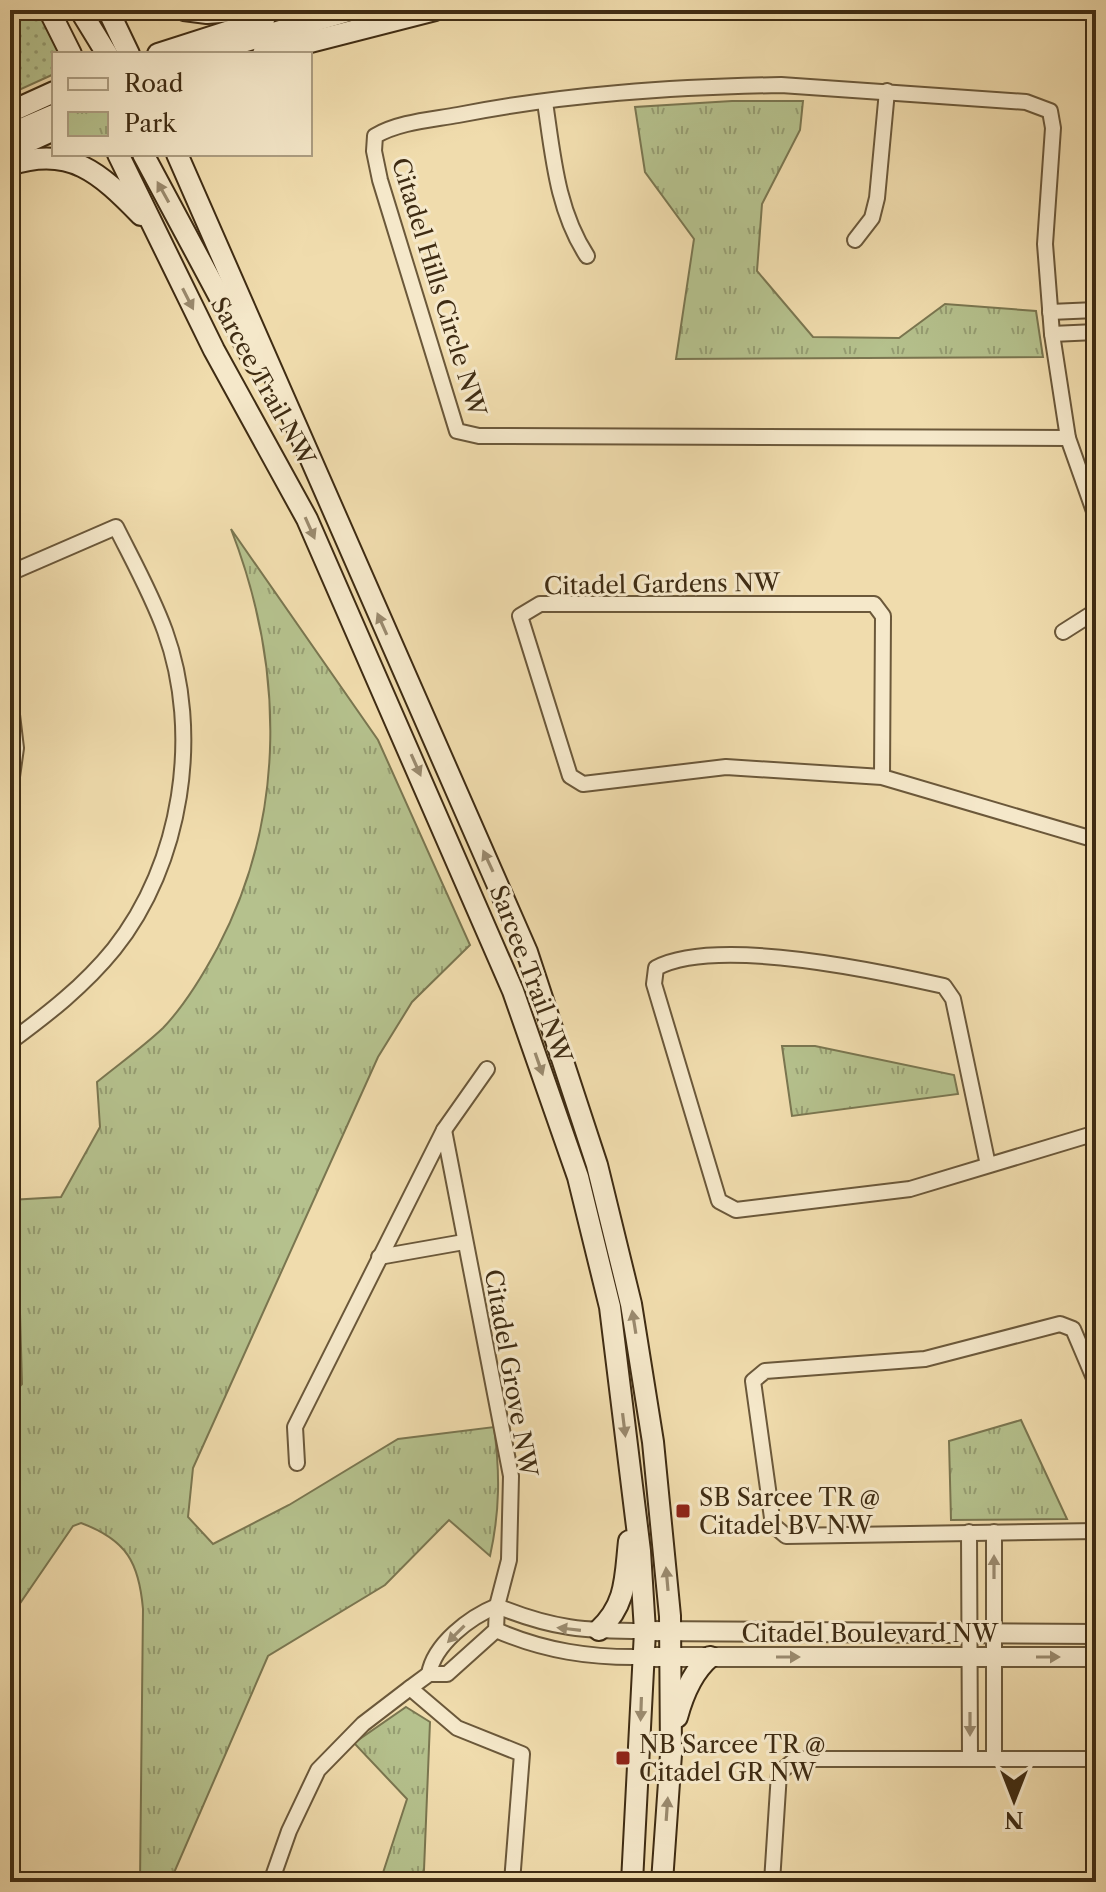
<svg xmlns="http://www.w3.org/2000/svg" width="1106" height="1892" font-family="'Libre Caslon Text',serif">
	<defs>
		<pattern id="grass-dots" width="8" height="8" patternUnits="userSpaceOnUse" patternTransform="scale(2)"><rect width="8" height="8" fill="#b5c18d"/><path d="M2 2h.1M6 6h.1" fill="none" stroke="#959d72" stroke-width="1.8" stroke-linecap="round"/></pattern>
		<pattern id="park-tufts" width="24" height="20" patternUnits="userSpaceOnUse" patternTransform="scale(2)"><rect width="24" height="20" fill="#b5c18d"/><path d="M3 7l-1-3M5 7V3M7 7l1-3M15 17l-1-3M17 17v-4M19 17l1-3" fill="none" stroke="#959d72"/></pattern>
	</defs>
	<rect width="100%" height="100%" fill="#f0dcad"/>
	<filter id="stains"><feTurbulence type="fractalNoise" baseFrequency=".0025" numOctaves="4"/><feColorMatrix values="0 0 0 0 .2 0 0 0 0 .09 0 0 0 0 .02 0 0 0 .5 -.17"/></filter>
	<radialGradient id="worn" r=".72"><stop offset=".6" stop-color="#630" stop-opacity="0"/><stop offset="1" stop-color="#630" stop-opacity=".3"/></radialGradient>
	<polygon fill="url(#grass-dots)" stroke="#7a7650" stroke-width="2" points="10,10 40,10 62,54 54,54 54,74 19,90 10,88"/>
	<g fill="url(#park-tufts)" stroke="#7a7650" stroke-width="2">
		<polygon points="732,101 803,101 800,130 762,204 757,271 813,337 899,338 945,304 1036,311 1043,357 676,359 694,239 645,172 635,107"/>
		<path d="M231,529l147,211 92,205 -58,57 -34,55 -185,411 -5,49 25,27 76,-39 109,-66 96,-12c6,45 6,84 -4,129l-41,-36 -64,65 -117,71 -98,226h-30l3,-273c-4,-46 -16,-69 -62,-86l-8,3 -63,92v-222l12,-12 -3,-106 -9,-10v-68l51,-3 39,-70 -3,-45c22,-18 46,-35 66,-54 22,-23 40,-53 55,-81 69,-132 66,-281 13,-418z"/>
		<polygon points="782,1046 815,1046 954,1075 958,1094 792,1116"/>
		<polygon points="1021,1420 1067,1519 951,1520 949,1441"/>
		<polygon points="406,1707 430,1722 424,1870 421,1882 380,1882 407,1799 354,1743"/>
	</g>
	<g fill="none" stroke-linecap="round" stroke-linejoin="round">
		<g stroke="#6b583a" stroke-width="18">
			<g id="minor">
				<path d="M781,85l245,17 24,9 3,17 -8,116 7,90 16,104 -589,-2 -22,-5 -77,-251 -6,-29 1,-15c24,-14 55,-16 83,-21 107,-21 214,-28 323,-30z"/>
				<path d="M545,102c8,54 12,108 42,154"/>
				<polyline points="855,240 872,218 877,198 887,91"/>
				<polyline points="1050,312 1096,310"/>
				<polyline points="1052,334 1096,332"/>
				<polyline points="1068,438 1096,517"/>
				<path d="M10,573l106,-46c17,34 36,68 49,104 37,102 17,233 -51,318 -30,37 -66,65 -104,93"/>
				<polyline points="1063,632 1096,611"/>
				<polyline points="10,698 16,748 10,791"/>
				<polyline points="882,777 883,616 874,604 540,604 520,616 570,776 583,784 726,767 882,777 1096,840"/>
				<path d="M988,1165l-35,-166 -9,-13c-66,-15 -228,-50 -288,-18l-2,16 65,217 17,9 174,-21 186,-56"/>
				<polyline points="379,1257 464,1242"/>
				<polyline points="1096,1383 1073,1329 1060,1324 925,1359 765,1371 753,1381 773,1525 786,1536 1096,1531"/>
				<polyline points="297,1463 295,1427 444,1130 487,1069"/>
				<polyline points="969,1532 970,1758"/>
				<polyline points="994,1532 994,1759"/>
				<path d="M496,1630c48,21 95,28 147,27"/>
				<path d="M429,1674c5,-30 41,-57 68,-68 56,23 88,25 148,25"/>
				<polyline points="410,1688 457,1728 522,1754 512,1882"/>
				<polyline points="271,1882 289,1831 318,1770 363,1724 410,1688 429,1674 447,1674 496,1630 497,1606 509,1560 511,1476 444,1130"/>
				<polyline points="772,1882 779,1773 796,1759 1096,1759"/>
			</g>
		</g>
		<g stroke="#6b583a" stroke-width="22">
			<g id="tertiary">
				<polyline points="645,1631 1096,1634"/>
				<polyline points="643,1657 1096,1657"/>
			</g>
		</g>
		<g stroke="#3f2c13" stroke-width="24">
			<g id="secondary">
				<polyline points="49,10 71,54"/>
				<polyline points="80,10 107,54"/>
				<polyline points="108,10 129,54"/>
				<polyline points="184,10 207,13 247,10"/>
				<polyline points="158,54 264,20"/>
				<polyline points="201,54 352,10"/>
				<polyline points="263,54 435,10"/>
				<polyline points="10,112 54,92"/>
				<polyline points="10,134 54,115"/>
				<polyline points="10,150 54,130"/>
				<polyline points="118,154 214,350 307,519 513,991 578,1177 610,1307 640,1551 645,1631 632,1882"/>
				<polyline points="143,154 255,363"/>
				<polyline points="177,154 527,952 597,1165 631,1304 653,1442 670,1616 671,1754 662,1882"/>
				<path d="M10,165c60,-20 90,8 131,50"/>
				<path d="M599,1630c28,-26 26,-53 30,-89"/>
				<path d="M677,1717c6,-22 15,-45 33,-60"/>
			</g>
		</g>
		<use href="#minor" stroke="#f5e8ca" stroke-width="14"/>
		<use href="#tertiary" stroke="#f5e8ca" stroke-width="18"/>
		<use href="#secondary" stroke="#f5e8ca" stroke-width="20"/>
	</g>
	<defs><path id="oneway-solid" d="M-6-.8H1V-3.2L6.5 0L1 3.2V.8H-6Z" transform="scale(2)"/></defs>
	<g fill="#9a8a6e">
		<use href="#oneway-solid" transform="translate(163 192) rotate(-119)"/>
		<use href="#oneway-solid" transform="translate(188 299) rotate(63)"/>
		<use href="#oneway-solid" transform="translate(310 528) rotate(66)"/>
		<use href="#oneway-solid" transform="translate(382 624) rotate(-114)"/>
		<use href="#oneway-solid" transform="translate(416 765) rotate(66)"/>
		<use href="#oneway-solid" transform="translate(488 861) rotate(-115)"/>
		<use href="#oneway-solid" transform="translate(539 1064) rotate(71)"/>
		<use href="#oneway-solid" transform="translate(634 1322) rotate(-99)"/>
		<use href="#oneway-solid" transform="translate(624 1425) rotate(83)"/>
		<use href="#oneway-solid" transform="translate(994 1567) rotate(-90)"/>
		<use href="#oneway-solid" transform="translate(667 1579) rotate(-95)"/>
		<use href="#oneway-solid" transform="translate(569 1629) rotate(-173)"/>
		<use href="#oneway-solid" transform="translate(456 1634) rotate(135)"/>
		<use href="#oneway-solid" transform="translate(788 1657)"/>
		<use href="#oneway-solid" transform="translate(1048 1657)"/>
		<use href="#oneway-solid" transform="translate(641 1709) rotate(92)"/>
		<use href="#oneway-solid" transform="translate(970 1724) rotate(90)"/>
		<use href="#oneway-solid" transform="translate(667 1809) rotate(-86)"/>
	</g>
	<g fill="#8f2418" stroke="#f5e8ca" stroke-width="3">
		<rect x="675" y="1503" width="16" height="16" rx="4"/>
		<rect x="615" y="1750" width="16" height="16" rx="4"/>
	</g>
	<g text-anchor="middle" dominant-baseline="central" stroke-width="6" stroke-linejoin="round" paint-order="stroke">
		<g font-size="24" fill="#3f2c13" stroke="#f5e8ca">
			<text transform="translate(439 287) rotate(73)">Citadel Hills Circle NW</text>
			<text transform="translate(263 381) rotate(61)">Sarcee Trail NW</text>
			<text transform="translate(662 584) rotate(-1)">Citadel Gardens NW</text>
			<text transform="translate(531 974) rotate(69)">Sarcee Trail NW</text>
			<text transform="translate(511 1373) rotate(80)">Citadel Grove NW</text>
			<text x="870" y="1633">Citadel Boulevard NW</text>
		</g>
		<g font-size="24" fill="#3f2c13" stroke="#f5e8ca" text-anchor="start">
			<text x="699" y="1497">SB Sarcee TR @<tspan x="699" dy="28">Citadel BV NW</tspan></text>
			<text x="639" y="1744">NB Sarcee TR @<tspan x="639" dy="28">Citadel GR NW</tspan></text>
		</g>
	</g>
	<rect width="1106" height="1892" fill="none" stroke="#f0dcad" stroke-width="40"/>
	<rect x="12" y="12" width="1082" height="1868" fill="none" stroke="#3f2c13" stroke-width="4"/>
	<rect x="20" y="20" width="1066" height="1852" fill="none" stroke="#3f2c13" stroke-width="2"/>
	<rect x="52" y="52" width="260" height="104" fill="#f5e8ca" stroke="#ac9d81" stroke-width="2"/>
	<rect x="68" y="78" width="40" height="12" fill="#f5e8ca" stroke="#ac9d81" stroke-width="2"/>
	<text x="124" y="92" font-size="24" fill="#3f2c13">Road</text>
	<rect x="68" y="112" width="40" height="24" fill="url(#park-tufts)" stroke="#ac9d81" stroke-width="2"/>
	<text x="124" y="132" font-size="24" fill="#3f2c13">Park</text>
	<g transform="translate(1014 1800) rotate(180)" stroke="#f5e8ca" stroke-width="6" paint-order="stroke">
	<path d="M0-6L14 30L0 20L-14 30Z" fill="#3f2c13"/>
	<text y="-12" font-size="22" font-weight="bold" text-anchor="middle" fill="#3f2c13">N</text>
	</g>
	<rect width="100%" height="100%" filter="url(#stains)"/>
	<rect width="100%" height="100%" fill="url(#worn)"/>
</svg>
